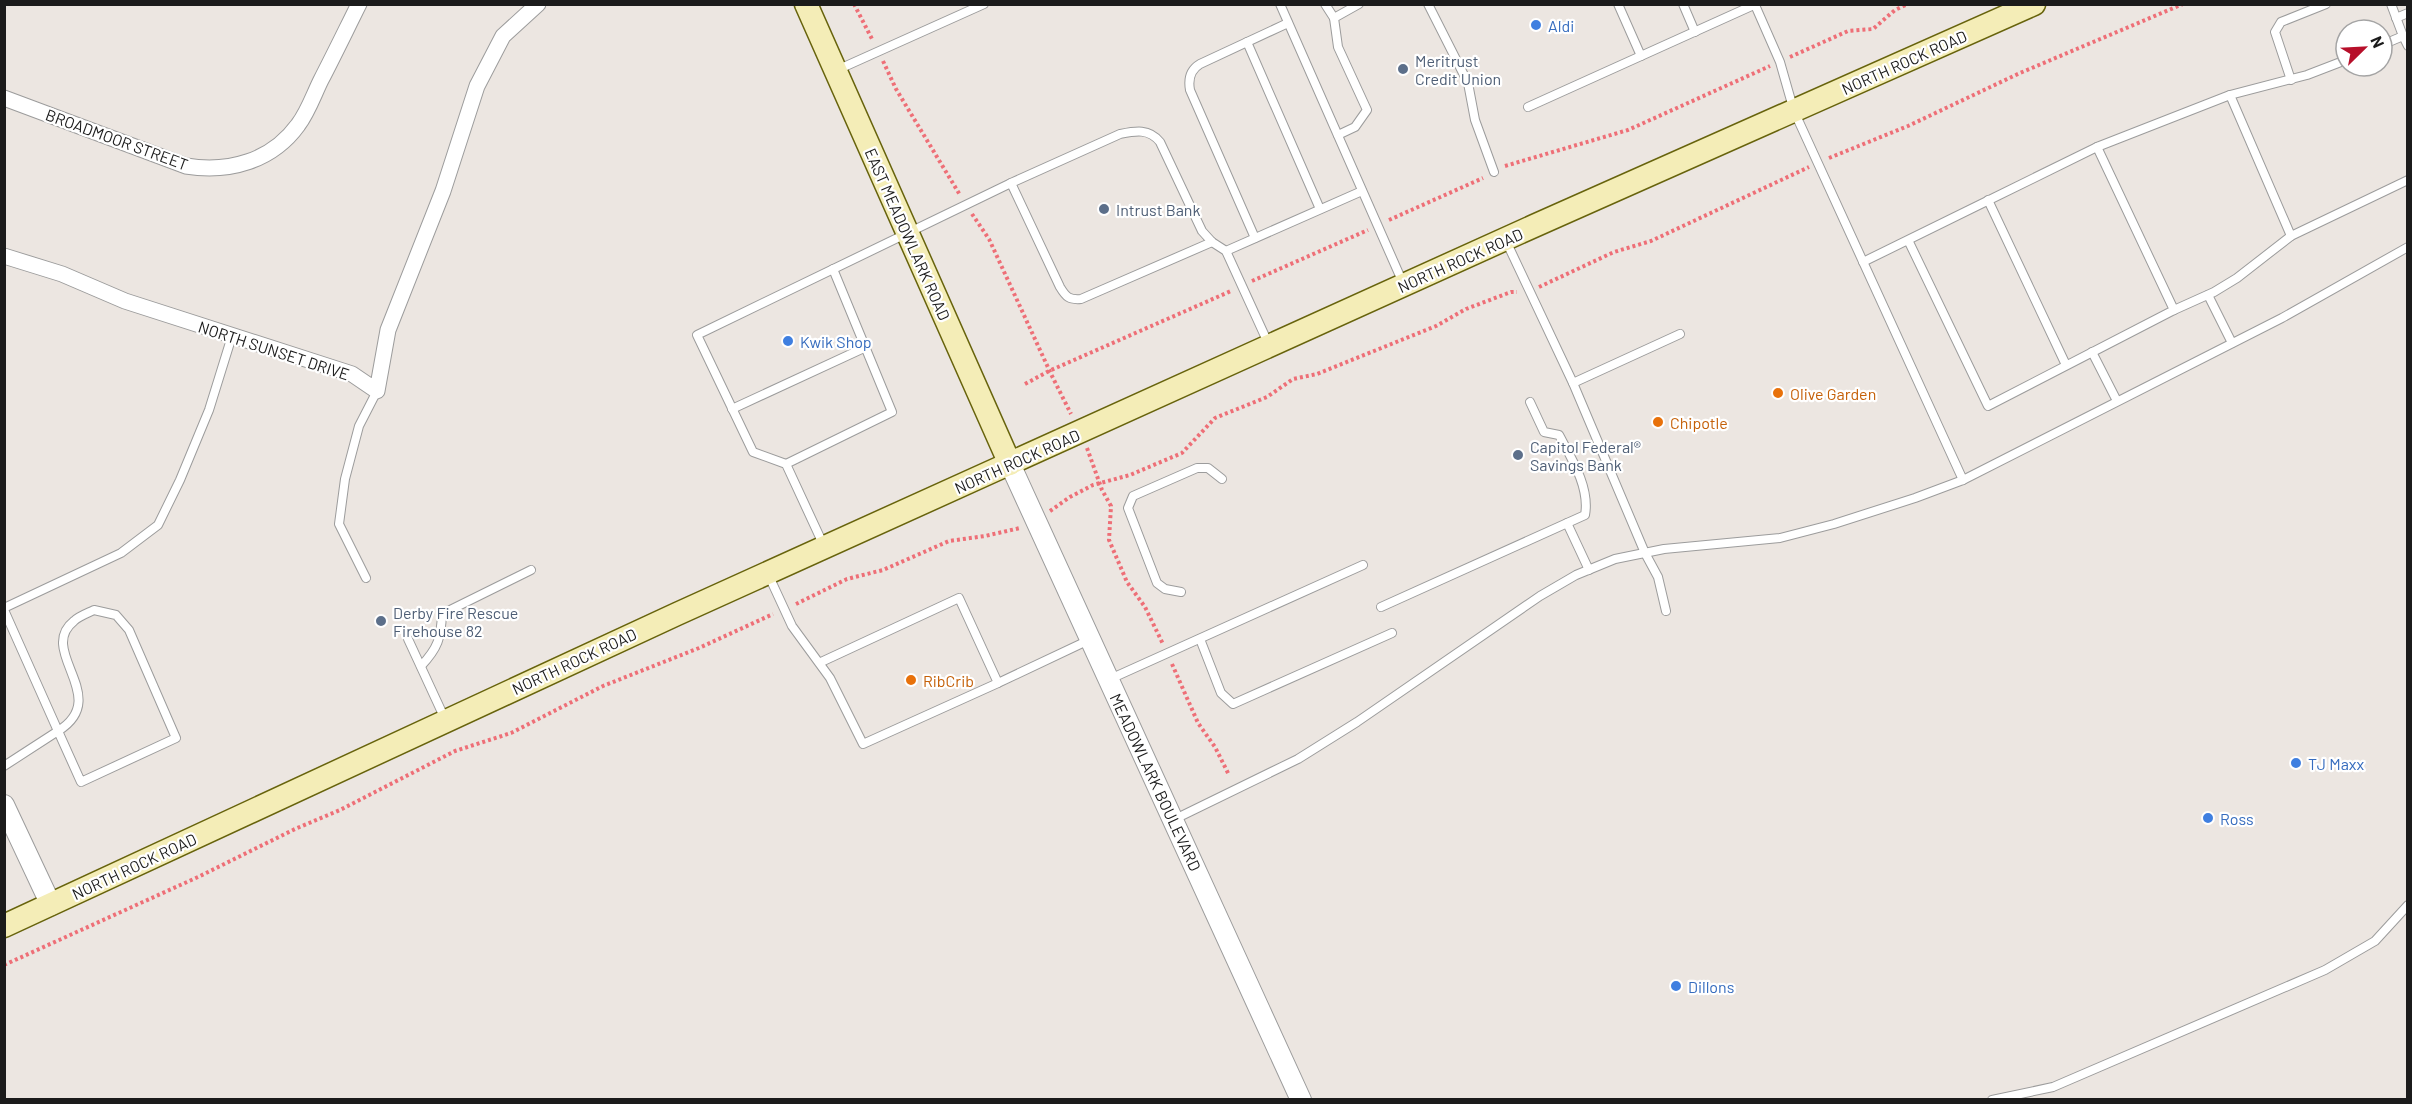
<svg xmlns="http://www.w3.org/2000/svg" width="2412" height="1104" font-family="Barlow,sans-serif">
	<rect width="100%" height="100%" fill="#ece6e1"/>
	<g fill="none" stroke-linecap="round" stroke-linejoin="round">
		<g stroke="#9c9c9c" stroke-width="10">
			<g id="service">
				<polyline points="1280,4 1403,283"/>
				<polyline points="1325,4 1334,18"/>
				<polyline points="1428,4 1468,83 1475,120 1494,172"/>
				<polyline points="1618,4 1641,56"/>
				<polyline points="1683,4 1695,32"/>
				<polyline points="1755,5 1780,62 1794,111 1963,480"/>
				<polyline points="2396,18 2408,13"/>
				<polyline points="2403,36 2408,46"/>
				<polyline points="1247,42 1320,209"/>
				<polyline points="2382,45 2403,36 2391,4"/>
				<polyline points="837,70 984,4"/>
				<polyline points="2291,80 2275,32 2281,22 2326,4"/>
				<polyline points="2230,95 2307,75 2346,60"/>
				<polyline points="1528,107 1756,4"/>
				<polyline points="1338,135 1355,127 1367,110 1338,47 1334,18 1359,4"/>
				<polyline points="2097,147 2230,95 2291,236 2237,278 2214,292 2174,310"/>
				<path d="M1011,183l109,-49c15,-3 29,-6 40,8l42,89 10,11 14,9 43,94"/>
				<polyline points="1988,200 2066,365"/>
				<polyline points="2291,236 2408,180"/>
				<path d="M1255,238l-65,-148c-2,-11 0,-20 10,-26l88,-41"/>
				<polyline points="1506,241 1573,383 1645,553 1658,577 1666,611"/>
				<polyline points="1226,251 1362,191"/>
				<path d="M1863,262c78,-38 156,-77 234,-115l77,163 -186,96 -80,-166"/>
				<polyline points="2208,295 2232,343"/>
				<polyline points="2092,352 2117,401"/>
				<polyline points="1573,383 1680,334"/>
				<polyline points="732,409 866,347"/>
				<polyline points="786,464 892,412 833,269"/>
				<polyline points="1567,523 1589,570"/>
				<path d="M824,546l-38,-82 -33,-12 -56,-117 314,-152 49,104c6,10 9,13 21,12l131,-57"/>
				<polyline points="768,574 792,626 830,678 863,744 998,683 959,598 819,663"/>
				<polyline points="366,578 339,524 345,479 359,426 377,391"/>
				<polyline points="1181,592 1165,589 1157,583 1128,508 1133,496 1197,468 1208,468 1222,479"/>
				<path d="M1381,607l204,-92c5,-27 -13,-56 -26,-80l-15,-3 -14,-30"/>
				<polyline points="4,608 121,553 158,525 180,480 209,410 232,336"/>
				<path d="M4,610l54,121c55,-34 -22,-80 16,-110 5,-5 14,-8 20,-11l22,5 13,15 47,108 -95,44 -23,-51 -54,35"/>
				<polyline points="408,639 445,719"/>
				<polyline points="1200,639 1221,693 1233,704 1392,633"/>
				<path d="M421,666c17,-18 20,-28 21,-52l89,-44"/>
				<polyline points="1110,679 1363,565"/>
				<polyline points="998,683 1089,640"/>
				<polyline points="1175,819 1298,759 1357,722 1540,596 1576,575 1615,559 1664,549 1780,538 1834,524 1915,498 1963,480 2282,318 2408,247"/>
				<polyline points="1992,1100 2053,1087 2325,970 2375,941 2408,905"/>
			</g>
		</g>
		<g stroke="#9c9c9c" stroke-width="17">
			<g id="minor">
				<path d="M4,98l182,68c43,7 86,-5 112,-41 10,-13 16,-31 23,-45 13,-25 25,-50 38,-76"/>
				<polyline points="4,256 62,274 125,301 352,374 377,391 388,330 443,191 477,86 503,36 538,4"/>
			</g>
		</g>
		<g stroke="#9c9c9c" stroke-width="22">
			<g id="tertiary">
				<polyline points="1010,464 1301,1100"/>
				<polyline points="4,805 51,905"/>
			</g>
		</g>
		<g stroke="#67630c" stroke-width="25">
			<g id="secondary">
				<polyline points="806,4 1010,464"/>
				<polyline points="4,926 677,614 1534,226 2034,4"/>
			</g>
		</g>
		<g stroke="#ee6f77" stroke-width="4" stroke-dasharray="3 3" stroke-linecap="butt">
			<polyline points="854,4 873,41"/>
			<polyline points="1790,57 1848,31 1873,29 1895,10 1908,4"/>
			<polyline points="883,61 896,89 960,195"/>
			<polyline points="1829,158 1908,126 2020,73 2183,4"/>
			<polyline points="1505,166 1628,130 1770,66"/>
			<polyline points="972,214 989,239 1051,374 1071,414"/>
			<polyline points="1389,220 1483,178"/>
			<polyline points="1252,281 1368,230"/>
			<polyline points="1539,287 1614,252 1651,241 1809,167"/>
			<polyline points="1025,384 1049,371 1231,291"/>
			<polyline points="1087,448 1102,490 1111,506 1109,540 1127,582 1145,607 1163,644"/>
			<polyline points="1050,511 1070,497 1093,485 1130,475 1182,453 1215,418 1267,397 1293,379 1317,374 1436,326 1466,309 1511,292 1517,292"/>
			<polyline points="796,604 847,579 883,570 949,541 985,536 1020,528"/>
			<polyline points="1172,664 1198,723 1215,747 1229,775"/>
			<polyline points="4,965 198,877 295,829 340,810 455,751 511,733 603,686 699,648 773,614"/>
		</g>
		<use href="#service" stroke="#fff" stroke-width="8"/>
		<use href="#minor" stroke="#fff" stroke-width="15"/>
		<use href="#tertiary" stroke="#fff" stroke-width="20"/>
		<use href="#secondary" stroke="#f4edb7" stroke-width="22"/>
	</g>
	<g fill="#3f7fe0" stroke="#fff" stroke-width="2">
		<circle cx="1536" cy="25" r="6"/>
		<circle cx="788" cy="341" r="6"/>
		<circle cx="2296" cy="763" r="6"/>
		<circle cx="2208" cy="818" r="6"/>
		<circle cx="1676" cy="986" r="6"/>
	</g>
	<g fill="#5c6f8a" stroke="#fff" stroke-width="2">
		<circle cx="1403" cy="69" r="6"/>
		<circle cx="1104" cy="209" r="6"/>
		<circle cx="1518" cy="455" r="6"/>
		<circle cx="381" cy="621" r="6"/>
	</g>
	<g fill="#e8710a" stroke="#fff" stroke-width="2">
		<circle cx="1778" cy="393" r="6"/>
		<circle cx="1658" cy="422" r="6"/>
		<circle cx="911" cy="680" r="6"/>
	</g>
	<g text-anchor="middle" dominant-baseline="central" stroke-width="4.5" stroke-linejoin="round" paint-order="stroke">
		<g font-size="16" fill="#366cbe" stroke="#fff" text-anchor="start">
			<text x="1548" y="25">Aldi</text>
			<text x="800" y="341">Kwik Shop</text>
			<text x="2308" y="763">TJ Maxx</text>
			<text x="2220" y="818">Ross</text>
			<text x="1688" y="986">Dillons</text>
		</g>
		<g font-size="16" fill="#4e5e75" stroke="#fff" text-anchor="start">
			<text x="1415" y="60">Meritrust<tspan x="1415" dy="18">Credit Union</tspan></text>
			<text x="1116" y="209">Intrust Bank</text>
			<text x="1530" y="446">Capitol Federal®<tspan x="1530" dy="18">Savings Bank</tspan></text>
			<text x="393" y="612">Derby Fire Rescue<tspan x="393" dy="18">Firehouse 82</tspan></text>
		</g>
		<g font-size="16" fill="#1b1b1b" stroke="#fff">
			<text transform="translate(1904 62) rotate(-24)">NORTH ROCK ROAD</text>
			<text transform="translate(117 139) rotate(20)">BROADMOOR STREET</text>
			<text transform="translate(908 234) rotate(66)">EAST MEADOWLARK ROAD</text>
			<text transform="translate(1460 260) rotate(-24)">NORTH ROCK ROAD</text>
			<text transform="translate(274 350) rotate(18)">NORTH SUNSET DRIVE</text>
			<text transform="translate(1017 461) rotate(-24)">NORTH ROCK ROAD</text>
			<text transform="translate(574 661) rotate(-25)">NORTH ROCK ROAD</text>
			<text transform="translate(1156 782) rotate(65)">MEADOWLARK BOULEVARD</text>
			<text transform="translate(134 866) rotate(-25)">NORTH ROCK ROAD</text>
		</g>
		<g font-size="16" fill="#c56008" stroke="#fff" text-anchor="start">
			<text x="1790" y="393">Olive Garden</text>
			<text x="1670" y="422">Chipotle</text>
			<text x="923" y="680">RibCrib</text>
		</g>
	</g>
	<rect width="2412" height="1104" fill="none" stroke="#1b1b1b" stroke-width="12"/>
	<g transform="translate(2364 48) rotate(66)"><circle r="28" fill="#ffffff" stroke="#a4a4a4" stroke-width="1.5"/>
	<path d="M0-4.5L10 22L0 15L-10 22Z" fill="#b70f2a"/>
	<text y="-9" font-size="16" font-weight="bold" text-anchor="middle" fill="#1b1b1b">N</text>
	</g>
</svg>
